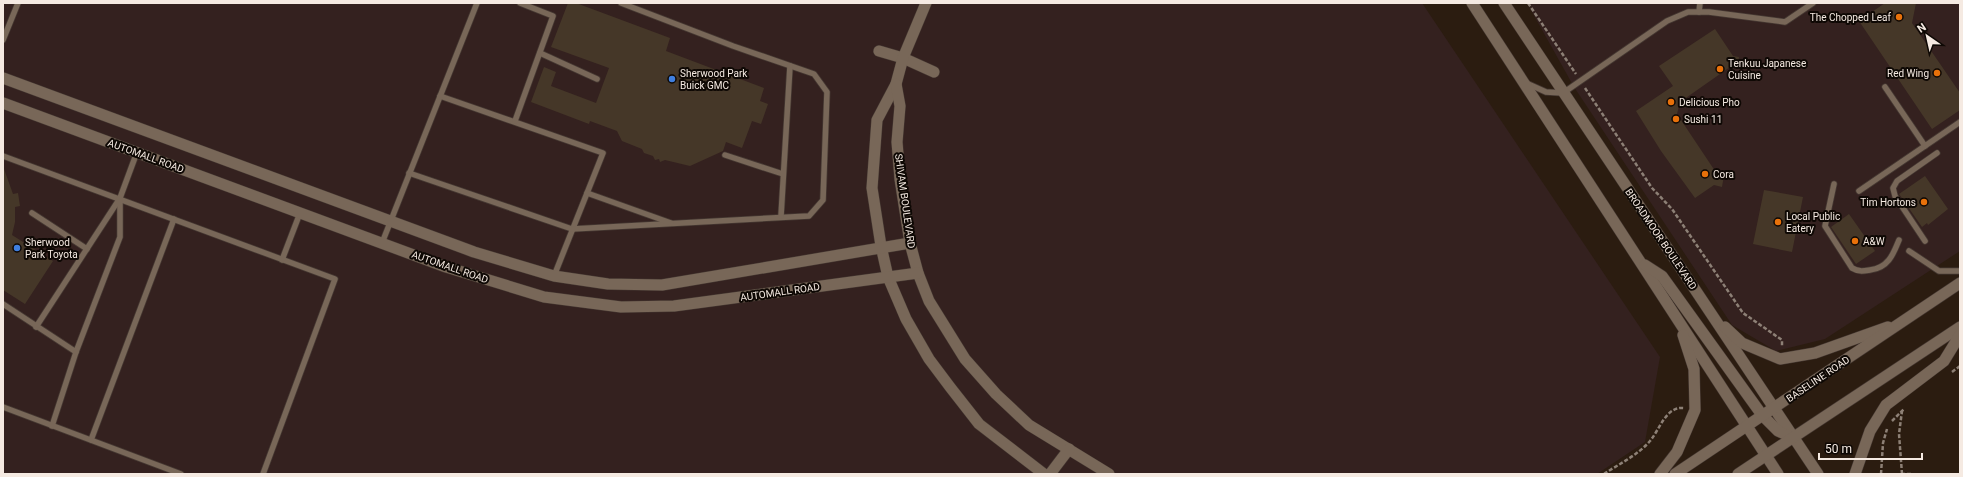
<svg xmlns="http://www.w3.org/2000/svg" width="1963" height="477" font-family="Roboto,sans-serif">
	<rect width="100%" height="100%" fill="#2b1c10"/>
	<g fill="#34211f">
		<polygon points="3,3 1422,3 1660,357 1645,442 1597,474 3,474"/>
		<polygon points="1527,3 1960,3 1960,251 1825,339 1776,351 1732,325 1574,87"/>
	</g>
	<g fill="#453728">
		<polygon points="568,3 576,3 670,38 666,51 764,88 760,101 768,104 761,124 752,121 742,148 726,142 723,151 690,166 665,160 660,162 659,159 655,160 653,156 644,153 642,149 622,141 617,131 590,121 589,124 531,102 544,67 556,72 551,86 596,103 609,68 551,47"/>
		<polygon points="1885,3 1916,3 1912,23 1960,93 1960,110 1932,129 1859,21"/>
		<polygon points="1715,29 1733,56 1739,57 1737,68 1730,67 1680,102 1677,114 1717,174 1724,175 1722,187 1714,185 1695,198 1661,151 1636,111 1673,86 1659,66"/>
		<polygon points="4,169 13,194 18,193 20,206 15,207 15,222 12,235 53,261 25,304 3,290"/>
		<polygon points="1925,176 1948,209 1928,225 1927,223 1922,227 1899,194"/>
		<polygon points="1764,190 1803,197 1792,252 1753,244"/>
		<polygon points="1849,214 1875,251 1856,264 1831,227"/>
	</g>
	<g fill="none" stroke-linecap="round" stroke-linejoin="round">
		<g stroke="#453832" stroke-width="7">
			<g id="service">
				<polyline points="1699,12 1700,3"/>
				<polyline points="3,40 18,3"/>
				<polyline points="540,53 597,79"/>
				<polyline points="1526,83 1546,92 1563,93 1667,21 1688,12 1709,12 1785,22 1813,3"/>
				<polyline points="1885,87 1925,146"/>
				<polyline points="440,96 603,153 554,276"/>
				<polyline points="515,121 553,16 520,3"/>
				<polyline points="725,155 783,174"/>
				<polyline points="3,156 335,279 263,474"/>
				<polyline points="409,173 572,229 809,216 823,200 827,92 814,74 733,46 621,3"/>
				<path d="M1834,184l-9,42 27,42c7,4 11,3 18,2 18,-2 23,-15 29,-30"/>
				<polyline points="1859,191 1960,122"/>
				<polyline points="587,193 671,223"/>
				<polyline points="32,213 87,249"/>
				<polyline points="781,216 790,66"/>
				<polyline points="1925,241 1895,196 1893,188 1897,181 1937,153"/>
				<polyline points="382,243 477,3"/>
				<polyline points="1909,251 1939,271 1960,271"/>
				<polyline points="282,260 300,213"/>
				<polyline points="3,304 76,352 120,237 120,198"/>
				<polyline points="36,327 120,198 137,152"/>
				<polyline points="3,407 181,474"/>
				<polyline points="52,426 76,352"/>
				<polyline points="91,440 174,219"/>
			</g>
		</g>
		<g stroke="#453832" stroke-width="12">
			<polyline id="minor" points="879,51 903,58 934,72"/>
		</g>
		<g stroke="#453832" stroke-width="12">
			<g id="tertiary">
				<polyline points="926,3 903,58 896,84 877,120 872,188 881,246 888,277 906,319 929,359 950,387 979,424 1044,474"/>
				<polyline points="3,78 474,252 554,276 608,284 662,285 910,243"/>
				<polyline points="896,84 900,106 897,142 900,179 910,243 918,273 929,301 965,359 996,394 1029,425 1109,474"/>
				<polyline points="3,103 446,267 544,297 621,307 674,306 918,273"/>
				<polyline points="1050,474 1069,449"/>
			</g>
		</g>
		<g stroke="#453832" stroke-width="12">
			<g id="secondary">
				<polyline points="1472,3 1778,474"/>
				<polyline points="1504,3 1818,474"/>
				<polyline points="1645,265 1662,276 1762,415 1778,431 1793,438"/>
				<polyline points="1725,327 1742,343 1780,359 1815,353 1888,327"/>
				<polyline points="1660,474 1677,452 1695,410 1694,369 1683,335"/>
				<polyline points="1675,474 1960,283"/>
				<polyline points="1738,474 1960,327"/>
				<polyline points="1855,474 1870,431 1886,405 1944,361 1960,335"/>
			</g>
		</g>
		<g stroke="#8d8076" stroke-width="2.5" stroke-dasharray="4 2" stroke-linecap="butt">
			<polyline points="1528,3 1576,74"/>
			<polyline points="1585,88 1652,188 1672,209 1743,313 1782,340 1782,347"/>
			<polyline points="1952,372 1960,366"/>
			<polyline points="1892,421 1904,409"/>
			<path d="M1604,474c15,-10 34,-19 46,-33 10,-12 16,-35 34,-33"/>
			<polyline points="1881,474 1883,443 1887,429"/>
			<polyline points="1901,474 1912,474"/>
			<polyline points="1902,474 1899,434 1902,411"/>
		</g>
		<use href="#service" stroke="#786758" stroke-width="5.5"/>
		<use href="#minor" stroke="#786758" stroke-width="11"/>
		<use href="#tertiary" stroke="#786758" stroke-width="11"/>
		<use href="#secondary" stroke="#786758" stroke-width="11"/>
	</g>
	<g fill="#e8710a" stroke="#0e0804" stroke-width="1.5">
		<circle cx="1899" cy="17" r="4"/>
		<circle cx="1720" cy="69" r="4"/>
		<circle cx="1937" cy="73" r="4"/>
		<circle cx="1671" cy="102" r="4"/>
		<circle cx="1676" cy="119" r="4"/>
		<circle cx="1705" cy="174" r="4"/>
		<circle cx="1924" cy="202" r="4"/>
		<circle cx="1778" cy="222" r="4"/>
		<circle cx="1855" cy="241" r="4"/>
	</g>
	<g fill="#3f7fe0" stroke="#0e0804" stroke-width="1.5">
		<circle cx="672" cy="79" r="4"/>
		<circle cx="17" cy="248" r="4"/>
	</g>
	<g text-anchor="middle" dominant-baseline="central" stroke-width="4" stroke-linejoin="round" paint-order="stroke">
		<g font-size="10" fill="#f5eae2" stroke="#0e0804" text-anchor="start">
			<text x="1891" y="17" text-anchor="end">The Chopped Leaf</text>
			<text x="1728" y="63">Tenkuu Japanese<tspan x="1728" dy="12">Cuisine</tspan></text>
			<text x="680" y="73">Sherwood Park<tspan x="680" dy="12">Buick GMC</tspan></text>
			<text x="1929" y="73" text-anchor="end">Red Wing</text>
			<text x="1679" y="102">Delicious Pho</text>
			<text x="1684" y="119">Sushi 11</text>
			<text x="1713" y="174">Cora</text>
			<text x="1916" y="202" text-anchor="end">Tim Hortons</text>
			<text x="1786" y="216">Local Public<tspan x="1786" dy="12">Eatery</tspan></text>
			<text x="1863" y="241">A&amp;W</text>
			<text x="25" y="242">Sherwood<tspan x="25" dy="12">Park Toyota</tspan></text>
		</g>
		<g font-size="10" fill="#f5eae2" stroke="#0e0804">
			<text transform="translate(146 156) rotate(20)">AUTOMALL ROAD</text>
			<text transform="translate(905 201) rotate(82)">SHIVAM BOULEVARD</text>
			<text transform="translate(1661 239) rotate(56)">BROADMOOR BOULEVARD</text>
			<text transform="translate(450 267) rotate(19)">AUTOMALL ROAD</text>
			<text transform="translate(780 292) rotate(-8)">AUTOMALL ROAD</text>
			<text transform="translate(1818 379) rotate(-34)">BASELINE ROAD</text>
		</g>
	</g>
	<rect width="1963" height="477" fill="none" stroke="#f5eae2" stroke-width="8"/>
	<g transform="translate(1927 36) rotate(326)" stroke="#0e0804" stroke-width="3" paint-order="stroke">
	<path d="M0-3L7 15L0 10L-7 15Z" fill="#f5eae2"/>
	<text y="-6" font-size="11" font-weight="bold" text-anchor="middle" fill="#f5eae2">N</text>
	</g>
	<path d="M1819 453v6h103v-6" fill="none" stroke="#f5eae2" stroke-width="2"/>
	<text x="1825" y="453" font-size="12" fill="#f5eae2" stroke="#0e0804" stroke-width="3" paint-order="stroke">50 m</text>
</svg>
